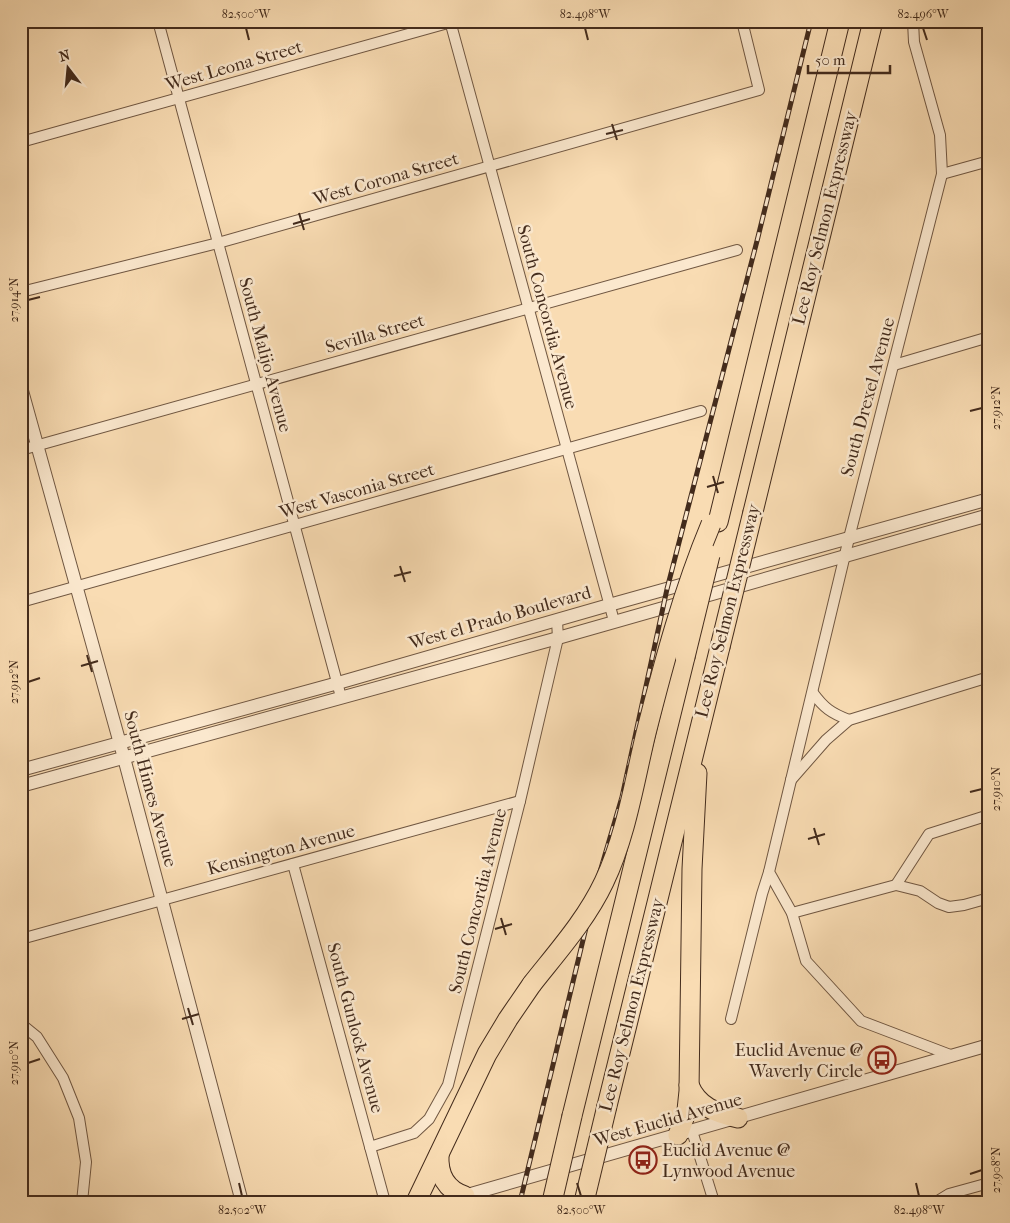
<svg xmlns="http://www.w3.org/2000/svg" width="1010" height="1223" font-family="'IM FELL French Canon',serif">
	<rect width="100%" height="100%" fill="#f9dcb3"/>
	<filter id="stains"><feTurbulence type="fractalNoise" baseFrequency=".004" numOctaves="4"/><feColorMatrix values="0 0 0 0 .2 0 0 0 0 .09 0 0 0 0 .02 0 0 0 .5 -.17"/></filter>
	<radialGradient id="worn" r=".72"><stop offset=".6" stop-color="#630" stop-opacity="0"/><stop offset="1" stop-color="#630" stop-opacity=".3"/></radialGradient>
	<g fill="none" stroke-linecap="round" stroke-linejoin="round">
		<g stroke="#705742" stroke-width="12">
			<g id="minor">
				<polyline points="158,21 341,697"/>
				<polyline points="450,21 614,621"/>
				<polyline points="913,21 914,42 940,135 942,174 849,538 769,872 792,913 806,961 861,1021 953,1056"/>
				<polyline points="21,142 455,21"/>
				<polyline points="942,174 989,161"/>
				<polyline points="21,292 218,243 759,90 742,21"/>
				<polyline points="894,365 989,337"/>
				<polyline points="21,450 737,250"/>
				<polyline points="21,602 701,411"/>
				<path d="M813,693c11,15 18,20 36,27"/>
				<polyline points="791,780 826,740 849,720 989,677"/>
				<polyline points="293,864 385,1202"/>
				<polyline points="896,885 929,834 989,815"/>
				<polyline points="896,885 920,891 938,903 949,907 964,905 989,898"/>
				<polyline points="792,913 896,885"/>
				<polyline points="21,939 520,801"/>
				<polyline points="731,1019 762,894 769,872"/>
				<polyline points="21,1024 37,1037 63,1078 79,1118 86,1162 82,1202"/>
				<polyline points="692,1131 714,1202"/>
				<polyline points="370,1147 414,1133 429,1119 448,1085 520,801 558,638 557,621"/>
				<polyline points="936,1202 949,1194 989,1183"/>
			</g>
		</g>
		<g stroke="#705742" stroke-width="14">
			<g id="tertiary">
				<polyline points="21,387 124,758 242,1202"/>
				<polyline points="21,770 338,683 609,605 989,499"/>
				<polyline points="21,786 558,638 989,515"/>
				<polyline points="443,1202 989,1045"/>
			</g>
		</g>
		<g stroke="#432b1c" stroke-width="21">
			<g id="motorway">
				<polyline points="753,512 873,21"/>
				<polyline points="718,522 840,21"/>
				<path d="M689,1085c9,22 27,28 49,33"/>
				<polyline points="607,1106 720,647"/>
				<polyline points="572,1116 685,657"/>
				<polyline points="678,1135 687,1110 689,1091 692,869 697,773"/>
				<path d="M439,1155c-1,19 7,35 26,41"/>
				<polyline points="416,1202 487,1054 508,1019 532,984"/>
			</g>
		</g>
		<use href="#minor" stroke="#fbe8ce" stroke-width="10"/>
		<use href="#tertiary" stroke="#fbe8ce" stroke-width="12"/>
		<use href="#motorway" stroke="#f9dcb3" stroke-width="19"/>
		<g stroke="#432b1c" stroke-width="5">
			<polyline id="rail" points="520,1202 597,882 622,797 667,589 758,237 811,21"/>
		</g>
		<use href="#rail" stroke="#fbe8ce" stroke-width="3" stroke-dasharray="9" stroke-linecap="butt"/>
		<g stroke="#432b1c" stroke-width="21" stroke-linecap="butt">
			<g id="motorway-bridge">
				<polyline points="720,647 753,512"/>
				<polyline points="685,657 710,555"/>
				<path d="M532,984c26,-33 54,-64 72,-102 22,-46 30,-99 42,-149 18,-71 37,-142 65,-209"/>
				<polyline points="552,1202 572,1116"/>
				<polyline points="584,1202 607,1106"/>
			</g>
		</g>
		<use href="#motorway-bridge" stroke="#f9dcb3" stroke-width="19"/>
	</g>
	<path fill="none" stroke="#432b1c" stroke-width="2" d="M246,28l3,12M585,28l3,12M923,28l4,12M612,124l5,16M606,134l17,-4M299,213l5,17M293,224l17,-5M28,300l12,-3M970,411l12,-3M713,476l5,17M707,487l17,-5M400,566l5,16M394,576l17,-4M87,655l5,17M81,666l17,-5M28,682l12,-4M970,792l12,-3M814,828l5,17M808,839l17,-5M501,918l5,17M495,929l17,-5M188,1008l5,17M182,1019l17,-5M28,1063l12,-4M970,1174l12,-4M239,1183l3,13M577,1183l4,13M916,1183l3,13"/>
	<defs>
		<g id="bus-ring" transform="scale(1.4375)"><circle r="9.5" fill="#fbe8ce" stroke="#8f2418" stroke-width="1.5"/><path d="M-5-6H5V4H4V6H2V4H-2V6H-4V4H-5ZM-3.5-4V0h7V-4ZM-3.5 1.2v1.5H-2V1.2ZM2 1.2v1.5H3.5V1.2Z" fill="#8f2418"/></g>
	</defs>
	<g fill-rule="evenodd">
		<use href="#bus-ring" x="882" y="1060"/>
		<use href="#bus-ring" x="643" y="1160"/>
	</g>
	<g text-anchor="middle" dominant-baseline="central" stroke-width="5" stroke-linejoin="round" paint-order="stroke">
		<g font-size="18" fill="#432b1c" stroke="#fbe8ce">
			<text transform="translate(234 66) rotate(-16)">West Leona Street</text>
			<text transform="translate(386 179) rotate(-16)">West Corona Street</text>
			<text transform="translate(825 218) rotate(-76)">Lee Roy Selmon Expressway</text>
			<text transform="translate(547 317) rotate(75)">South Concordia Avenue</text>
			<text transform="translate(375 334) rotate(-16)">Sevilla Street</text>
			<text transform="translate(265 355) rotate(75)">South Malijo Avenue</text>
			<text transform="translate(868 397) rotate(-75)">South Drexel Avenue</text>
			<text transform="translate(357 491) rotate(-16)">West Vasconia Street</text>
			<text transform="translate(728 611) rotate(-76)">Lee Roy Selmon Expressway</text>
			<text transform="translate(500 618) rotate(-16)">West el Prado Boulevard</text>
			<text transform="translate(150 789) rotate(75)">South Himes Avenue</text>
			<text transform="translate(281 850) rotate(-15)">Kensington Avenue</text>
			<text transform="translate(478 901) rotate(-76)">South Concordia Avenue</text>
			<text transform="translate(632 1005) rotate(-76)">Lee Roy Selmon Expressway</text>
			<text transform="translate(355 1028) rotate(75)">South Gunlock Avenue</text>
			<text transform="translate(668 1120) rotate(-16)">West Euclid Avenue</text>
		</g>
		<g font-size="18" fill="#432b1c" stroke="#fbe8ce" text-anchor="end">
			<text x="863" y="1050">Euclid Avenue @<tspan x="863" dy="21">Waverly Circle</tspan></text>
			<text x="662" y="1150" text-anchor="start">Euclid Avenue @<tspan x="662" dy="21">Lynwood Avenue</tspan></text>
		</g>
	</g>
	<rect width="1010" height="1223" fill="none" stroke="#f9dcb3" stroke-width="55"/>
	<g transform="translate(68 68) rotate(344)" stroke="#fbe8ce" stroke-width="4" paint-order="stroke">
	<path d="M0-4L9 19L0 12L-9 19Z" fill="#432b1c"/>
	<text y="-8" font-size="14" font-weight="bold" text-anchor="middle" fill="#432b1c">N</text>
	</g>
	<path d="M808 65v8h82v-8" fill="none" stroke="#432b1c" stroke-width="2.5"/>
	<text x="815" y="65" font-size="15" fill="#432b1c" stroke="#fbe8ce" stroke-width="4" paint-order="stroke">50 m</text>
	<rect x="28" y="28" width="954" height="1168" fill="none" stroke="#432b1c" stroke-width="2"/>
	<g font-size="12" text-anchor="middle" fill="#432b1c">
		<text x="246" y="18">82.500°W</text>
		<text x="585" y="18">82.498°W</text>
		<text x="923" y="18">82.496°W</text>
		<text transform="translate(14 300) rotate(-90)" y="4">27.914°N</text>
		<text transform="translate(996 408) rotate(-90)" y="4">27.912°N</text>
		<text transform="translate(14 682) rotate(-90)" y="4">27.912°N</text>
		<text transform="translate(996 789) rotate(-90)" y="4">27.910°N</text>
		<text transform="translate(14 1063) rotate(-90)" y="4">27.910°N</text>
		<text transform="translate(996 1170) rotate(-90)" y="4">27.908°N</text>
		<text x="242" y="1214">82.502°W</text>
		<text x="581" y="1214">82.500°W</text>
		<text x="919" y="1214">82.498°W</text>
	</g>
	<rect width="100%" height="100%" filter="url(#stains)"/>
	<rect width="100%" height="100%" fill="url(#worn)"/>
</svg>
